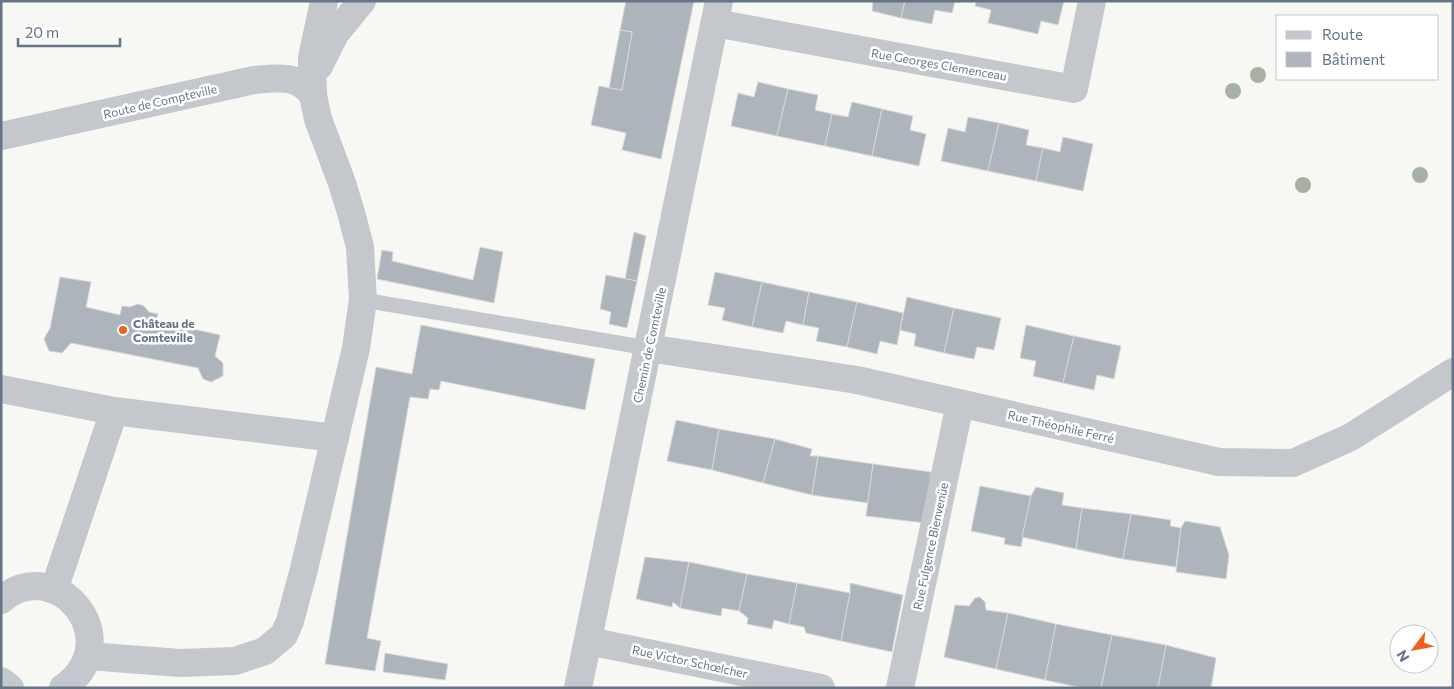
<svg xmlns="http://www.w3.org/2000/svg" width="1454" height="689" font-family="Commissioner,sans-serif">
	<rect width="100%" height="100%" fill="#f7f7f4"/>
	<g fill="#adb4bb" stroke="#d8d9d6">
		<polygon points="626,1 694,1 661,159 622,150 626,133 591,125 599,86 622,90 632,32 620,30"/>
		<polygon points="873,1 905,1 901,18 872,11"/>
		<polygon points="905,1 955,1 952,13 935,10 932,24 901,18"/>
		<polygon points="976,1 1064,1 1058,25 1041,21 1038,34 988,23 991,10 975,6"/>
		<polygon points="620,30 632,32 622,90 609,88"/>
		<polygon points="758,82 788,89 777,136 731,126 738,93 754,97"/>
		<polygon points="788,89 818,95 815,110 832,114 825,146 777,136"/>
		<polygon points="852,102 882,109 872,156 825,146 832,114 848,117"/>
		<polygon points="882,109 913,116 910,130 926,134 919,166 872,156"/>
		<polygon points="968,117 999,123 988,171 941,161 948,128 965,132"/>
		<polygon points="999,123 1029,130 1026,145 1043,148 1036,181 988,171"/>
		<polygon points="1063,137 1093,144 1083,191 1036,181 1043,148 1060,152"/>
		<polygon points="634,232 646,236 637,281 625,279"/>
		<polygon points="480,247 503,252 494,303 377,279 382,250 393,252 392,261 473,280"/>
		<polygon points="715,272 762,282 752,327 722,320 725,308 708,305"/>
		<polygon points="606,275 637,281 627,328 609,324 611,312 600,309"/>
		<polygon points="60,277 91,282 86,307 120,315 122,306 130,307 138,304 144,306 149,312 158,314 157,321 220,335 215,356 223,363 223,376 211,382 203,379 198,368 71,343 62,353 49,351 44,339 50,328"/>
		<polygon points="762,282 809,292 803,325 786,321 783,333 752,327"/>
		<polygon points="809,292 857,302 847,347 816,341 819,328 803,325"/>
		<polygon points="907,297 954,308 944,353 914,346 916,334 900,330"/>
		<polygon points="857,302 903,313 897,345 880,341 877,354 847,347"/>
		<polygon points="954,308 1001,318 994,350 977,347 974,359 944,353"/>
		<polygon points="421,325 595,359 585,410 441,381 439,390 430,389 428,399 410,397 367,638 381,641 375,671 325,664 376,367 412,374"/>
		<polygon points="1026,325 1074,336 1063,383 1033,376 1036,361 1020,358"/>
		<polygon points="1074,336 1121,346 1114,379 1097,375 1094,390 1063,383"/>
		<polygon points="676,420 719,429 712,470 667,461"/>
		<polygon points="719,429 775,439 763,483 712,470"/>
		<polygon points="775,439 812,449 810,456 818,456 812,495 763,483"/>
		<polygon points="818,456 873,464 868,503 812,495"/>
		<polygon points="873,464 931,472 925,523 866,516"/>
		<polygon points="980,486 1031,496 1021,547 1004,544 1005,538 971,531"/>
		<polygon points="1036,487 1064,493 1062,505 1082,508 1076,549 1022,537 1031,496"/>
		<polygon points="1082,508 1131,514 1123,559 1076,549"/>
		<polygon points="1131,514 1171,520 1170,526 1181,528 1176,567 1123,559"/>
		<polygon points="1185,521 1220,527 1229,555 1226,579 1176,572 1181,528"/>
		<polygon points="645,557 689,562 680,608 673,602 672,607 636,599"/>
		<polygon points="689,562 747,574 739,611 722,608 721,616 680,608"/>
		<polygon points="747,574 797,583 789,624 774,620 772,629 747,624 748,618 739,611"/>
		<polygon points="797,583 850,593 841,641 806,633 804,627 789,624"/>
		<polygon points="850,583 903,595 892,652 841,641 850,593"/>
		<polygon points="980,597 985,602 986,610 1008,613 996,669 944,657 955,605 969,606 975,598"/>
		<polygon points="1008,613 1056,624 1045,680 996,669"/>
		<polygon points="1056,624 1112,635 1101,688 1082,688 1045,680"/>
		<polygon points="1112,635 1166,645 1158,688 1101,688"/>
		<polygon points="1166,645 1216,658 1211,688 1158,688"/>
		<polygon points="385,653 448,664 445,680 383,672"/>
	</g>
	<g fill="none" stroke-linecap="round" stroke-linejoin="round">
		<polyline stroke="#c4c7cb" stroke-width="15" points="363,300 648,348"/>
		<g stroke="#c4c7cb" stroke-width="28">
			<polyline points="715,23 1074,89 1092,1"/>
			<polyline points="319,66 335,34 362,1"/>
			<path d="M1,136l253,-56c23,-2 44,-6 59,15"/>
			<polyline points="648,348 857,380 1219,462 1293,463 1351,437 1453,372"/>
			<polyline points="1,389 114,411"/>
			<polyline points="54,590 114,411 335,438"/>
			<path d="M1,600c55,-48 129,40 62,88"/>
			<polyline points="588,641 821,688"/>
			<polyline points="88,656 180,663 235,661 265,651 284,635 290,621 304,569 356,348 363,300 360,247 352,216 342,183 318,119 313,95 312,58 324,1"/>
			<polyline points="1,681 10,688"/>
			<polyline points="578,688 719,1"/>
			<polyline points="900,688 960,404"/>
		</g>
	</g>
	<g fill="#a6b1a3">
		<circle cx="1258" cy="75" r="8"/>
		<circle cx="1233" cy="91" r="8"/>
		<circle cx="1420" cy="175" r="8"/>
		<circle cx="1303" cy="185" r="8"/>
	</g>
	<circle fill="#ec611f" stroke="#fff" stroke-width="2" cx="123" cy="330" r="5"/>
	<g text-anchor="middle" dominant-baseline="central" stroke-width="5" stroke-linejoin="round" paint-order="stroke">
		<g font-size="12" fill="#657486" stroke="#fff">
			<text transform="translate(939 64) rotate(10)">Rue Georges Clemenceau</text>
			<text transform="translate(160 101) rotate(-13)">Route de Compteville</text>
			<text transform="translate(649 345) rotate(-78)">Chemin de Comteville</text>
			<text transform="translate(1061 426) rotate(13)">Rue Théophile Ferré</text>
			<text transform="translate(930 546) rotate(-78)">Rue Fulgence Bienvenüe</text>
			<text transform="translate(690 661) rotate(12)">Rue Victor Schœlcher</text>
		</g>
		<g font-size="12" font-weight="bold" fill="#657486" stroke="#fff" text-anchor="start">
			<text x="133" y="323">Château de<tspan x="133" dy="14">Comteville</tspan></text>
		</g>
	</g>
	<rect width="1454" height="689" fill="none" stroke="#657486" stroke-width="5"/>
	<rect x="1276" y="15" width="162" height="65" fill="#ffffff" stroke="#c1c7cf"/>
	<rect x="1286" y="31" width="25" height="8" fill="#c4c7cb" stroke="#c1c7cf"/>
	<text x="1322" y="40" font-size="15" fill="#657486">Route</text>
	<rect x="1286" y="52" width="25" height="15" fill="#adb4bb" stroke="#c1c7cf"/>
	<text x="1322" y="65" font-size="15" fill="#657486">Bâtiment</text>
	<g transform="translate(1414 649) rotate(238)"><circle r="24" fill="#ffffff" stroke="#c1c7cf"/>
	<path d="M0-4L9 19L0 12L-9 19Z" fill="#ec611f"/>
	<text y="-8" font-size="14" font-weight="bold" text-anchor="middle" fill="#657486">N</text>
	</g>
	<path d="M18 38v8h102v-8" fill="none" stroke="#657486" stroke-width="2.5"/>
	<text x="25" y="38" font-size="15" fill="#657486" stroke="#ffffff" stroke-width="4" paint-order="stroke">20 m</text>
</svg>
